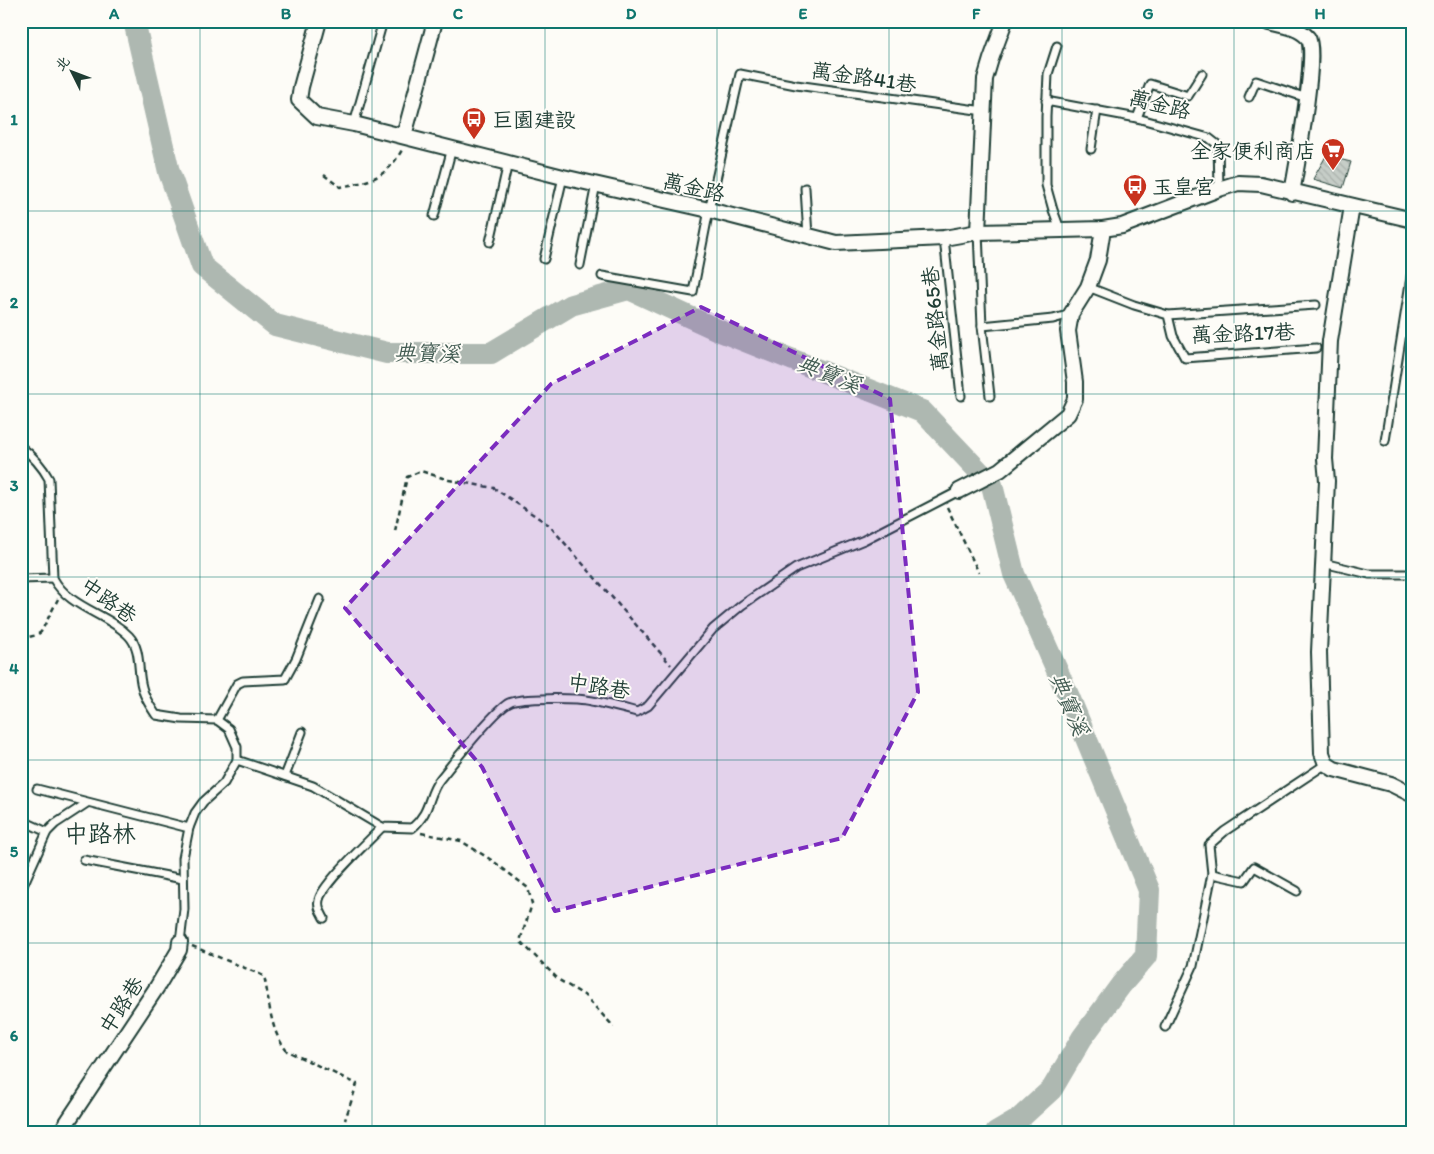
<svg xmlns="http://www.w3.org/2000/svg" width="1434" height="1154" font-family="Itim,'LXGW WenKai TC',sans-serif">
	<defs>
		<pattern id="building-back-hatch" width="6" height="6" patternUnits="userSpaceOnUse" patternTransform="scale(1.25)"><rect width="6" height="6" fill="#c6cdc7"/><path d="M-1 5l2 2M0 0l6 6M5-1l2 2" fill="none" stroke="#aab1ac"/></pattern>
	</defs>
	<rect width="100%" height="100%" fill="#fdfcf7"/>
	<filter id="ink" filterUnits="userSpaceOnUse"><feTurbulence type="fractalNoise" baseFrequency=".02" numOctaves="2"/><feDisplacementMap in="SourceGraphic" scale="10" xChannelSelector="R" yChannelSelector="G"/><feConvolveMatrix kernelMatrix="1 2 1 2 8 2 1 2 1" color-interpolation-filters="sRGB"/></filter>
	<g filter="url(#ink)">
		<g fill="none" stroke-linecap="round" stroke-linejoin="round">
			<polyline stroke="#aeb8b1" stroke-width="22" points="136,21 135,25 169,172 202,266 275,325 387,353 491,353 571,305 629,289 720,331 922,411 992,485 1014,574 1069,697 1149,890 1146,956 1121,985 1082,1038 1052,1089 1018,1120 996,1133"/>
		</g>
		<polygon fill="url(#building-back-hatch)" stroke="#1f3d34" points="1326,156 1351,162 1343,188 1313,179"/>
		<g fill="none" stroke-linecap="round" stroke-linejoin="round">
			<g stroke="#1f3d34" stroke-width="11">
				<g id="service">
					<polyline points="1057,46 1048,74 1046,117 1046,185 1053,210 1060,229"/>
					<polyline points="1249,97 1256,81 1307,98"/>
					<polyline points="1046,101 1137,118 1209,138 1218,145 1219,189"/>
					<polyline points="1137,118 1150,84 1188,96 1202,74"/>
					<polyline points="354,124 383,21"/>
					<polyline points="1091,149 1097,110"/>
					<polyline points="805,188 808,236"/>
					<polyline points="434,216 452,148"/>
					<polyline points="978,232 982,326 990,396"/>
					<polyline points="944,238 961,396"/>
					<polyline points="490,242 508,163"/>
					<polyline points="544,259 563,177"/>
					<polyline points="580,265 596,184"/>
					<polyline points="602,276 693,292 709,210 740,74 796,85 984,111"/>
					<polyline points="1088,287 1134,305 1168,315 1173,336 1185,358 1316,348"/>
					<polyline points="1168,315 1316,305"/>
					<polyline points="982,326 1053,319 1071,314"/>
					<polyline points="1385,441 1413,264"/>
					<path d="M21,447c12,9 21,19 28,32l4,99c16,30 54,35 76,58 13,14 8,34 13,51 2,10 8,19 14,28l25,4 36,1 12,9 8,18v13l-13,23 -21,19 -8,11 -6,15 -6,30 1,51 -4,33"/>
					<polyline points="1323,563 1369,574 1413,574"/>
					<polyline points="21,579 53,578"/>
					<polyline points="217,720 237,684 243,681 285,679 296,659 320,599"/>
					<path d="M237,760l76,26 69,41 30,1c20,-17 15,-33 28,-49 12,-15 55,-69 69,-76 12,-6 69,-5 83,-2 15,3 30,7 45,11l11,-6 65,-77 29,-24 54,-37 68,-28 95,-49"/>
					<polyline points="285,776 302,732"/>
					<polyline points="37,789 189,828"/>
					<polyline points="21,820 47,832"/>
					<polyline points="84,860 183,879"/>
					<polyline points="1212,874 1244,881 1254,867 1297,891"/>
					<polyline points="21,890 47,832 55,824 87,803"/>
					<path d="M324,918c-3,-6 -7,-11 -5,-18 3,-16 50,-59 63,-73"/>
					<polyline points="1165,1027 1193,966 1212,874 1209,845 1225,831 1326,764"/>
				</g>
			</g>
			<g stroke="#1f3d34" stroke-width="18">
				<g id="minor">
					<polyline points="319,21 301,87 299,100 317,117 354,124 563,177 709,210 836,243 944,238 978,232 1103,229 1122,226 1219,189 1238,183 1261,184 1413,220"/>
					<path d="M1266,21c13,4 32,5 42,17 10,13 -12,132 -16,155"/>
					<polyline points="404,136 435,21"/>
					<polyline points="1352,206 1330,341 1325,459 1327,481 1319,652 1322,753 1326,764 1334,769 1391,784 1413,795"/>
					<polyline points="978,232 985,79 991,59 1005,21"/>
					<polyline points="959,491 1000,470 1068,414 1075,399 1075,382 1068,331 1071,314 1088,287 1098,260 1103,229"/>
					<polyline points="60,1133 157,987 179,950 180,942"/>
				</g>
			</g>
			<g stroke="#1f3d34" stroke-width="2.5" stroke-dasharray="5 4" stroke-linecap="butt">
				<path d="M324,175l16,12c31,-6 47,-9 63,-39"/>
				<polyline points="947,507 979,573"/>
				<polyline points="395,531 407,477 421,471 449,480 494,488 549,525 671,665"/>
				<polyline points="21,639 37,635 41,632 58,599"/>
				<polyline points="421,833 461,841 493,861 528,888 532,904 520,941 559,980 584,995 614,1027"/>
				<path d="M192,946l72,30c6,25 5,54 23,75l70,33 -12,36"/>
			</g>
			<use href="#service" stroke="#fdfcf7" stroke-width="7"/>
			<use href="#minor" stroke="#fdfcf7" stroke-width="14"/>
		</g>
	</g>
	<path fill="#7b2cbf" fill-opacity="0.2" stroke="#7b2cbf" stroke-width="4" stroke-dasharray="10 6" stroke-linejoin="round" d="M701,307l189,92 28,293 -76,146 -287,73 -73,-144 -137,-159 206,-224z"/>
	<path fill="none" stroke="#0f766e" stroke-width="1" stroke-opacity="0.55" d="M200,21v1112M372,21v1112M545,21v1112M717,21v1112M889,21v1112M1062,21v1112M1234,21v1112M21,211h1392M21,394h1392M21,577h1392M21,760h1392M21,943h1392"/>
	<defs>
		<g id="bus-pin" transform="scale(1.25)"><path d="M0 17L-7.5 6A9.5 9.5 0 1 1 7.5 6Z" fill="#c8321e" stroke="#fdfcf7"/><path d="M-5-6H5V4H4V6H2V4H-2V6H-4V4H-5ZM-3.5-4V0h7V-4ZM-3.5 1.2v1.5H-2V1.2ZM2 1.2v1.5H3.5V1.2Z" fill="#fff"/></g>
		<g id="supermarket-pin" transform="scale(1.25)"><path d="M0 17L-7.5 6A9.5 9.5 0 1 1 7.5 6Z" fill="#c8321e" stroke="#fdfcf7"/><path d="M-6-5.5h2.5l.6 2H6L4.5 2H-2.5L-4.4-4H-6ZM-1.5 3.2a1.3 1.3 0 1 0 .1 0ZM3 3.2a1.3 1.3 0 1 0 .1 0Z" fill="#fff"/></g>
	</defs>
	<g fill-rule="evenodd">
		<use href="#bus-pin" x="474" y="119"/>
		<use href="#supermarket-pin" x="1333" y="150"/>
		<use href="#bus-pin" x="1135" y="186"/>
	</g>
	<g text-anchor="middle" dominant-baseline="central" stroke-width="4" stroke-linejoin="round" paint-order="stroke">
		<g font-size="21" fill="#1f3d34" stroke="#fdfcf7">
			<text transform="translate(864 77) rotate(8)">萬金路41巷</text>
			<text transform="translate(1160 104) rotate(14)">萬金路</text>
			<text transform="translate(694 187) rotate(13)">萬金路</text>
			<text transform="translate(935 319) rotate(-96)">萬金路65巷</text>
			<text transform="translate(1243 333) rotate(-2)">萬金路17巷</text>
			<text transform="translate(109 600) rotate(35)">中路巷</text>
			<text transform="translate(599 686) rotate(9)">中路巷</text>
			<text transform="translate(121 1005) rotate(-57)">中路巷</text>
		</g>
		<g font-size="21" fill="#1f3d34" stroke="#fdfcf7" text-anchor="start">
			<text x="492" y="119">巨園建設</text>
			<text x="1316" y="150" text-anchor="end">全家便利商店</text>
			<text x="1152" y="186">玉皇宮</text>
		</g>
		<g font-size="22" font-style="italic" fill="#435c53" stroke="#fdfcf7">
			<text transform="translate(427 353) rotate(1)">典寶溪</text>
			<text transform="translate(829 374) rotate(22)">典寶溪</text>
			<text transform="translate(1069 704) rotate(67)">典寶溪</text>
		</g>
		<g font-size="24" fill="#1f3d34" stroke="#fdfcf7">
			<text x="100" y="833">中路林</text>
		</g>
	</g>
	<rect width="1434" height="1154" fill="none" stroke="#fdfcf7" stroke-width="55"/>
	<g transform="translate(72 72) rotate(312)" stroke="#fdfcf7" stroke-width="4" paint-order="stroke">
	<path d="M0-4L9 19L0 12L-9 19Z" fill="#1f3d34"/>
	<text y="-8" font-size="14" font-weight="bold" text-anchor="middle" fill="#1f3d34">北</text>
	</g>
	<rect x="28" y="28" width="1378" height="1098" fill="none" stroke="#0f766e" stroke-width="2"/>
	<g font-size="16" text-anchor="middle" font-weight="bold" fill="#0f766e">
		<text x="114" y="19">A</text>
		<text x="286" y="19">B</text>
		<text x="458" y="19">C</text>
		<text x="631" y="19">D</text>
		<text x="803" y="19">E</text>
		<text x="976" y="19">F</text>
		<text x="1148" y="19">G</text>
		<text x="1320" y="19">H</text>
		<text x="14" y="125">1</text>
		<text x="14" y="308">2</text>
		<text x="14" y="491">3</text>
		<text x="14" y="674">4</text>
		<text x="14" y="857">5</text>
		<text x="14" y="1041">6</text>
	</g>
</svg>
